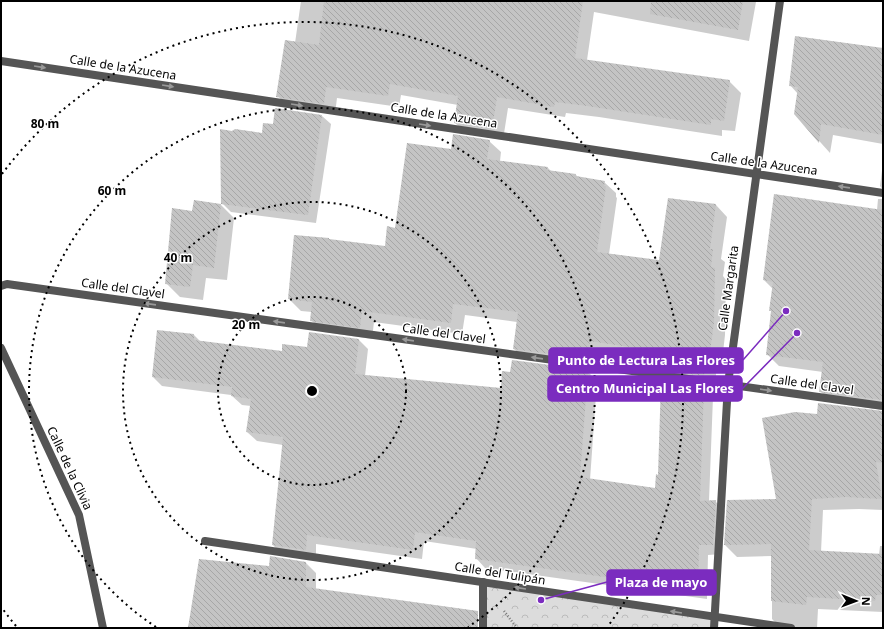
<svg xmlns="http://www.w3.org/2000/svg" width="884" height="629" font-family="'Noto Sans',sans-serif">
	<defs>
		<pattern id="forest-crowns" width="20" height="18" patternUnits="userSpaceOnUse"><rect width="20" height="18" fill="#dcdcdc"/><path d="M2 6a3 3 0 1 1 6 0M12 15a3 3 0 1 1 6 0" fill="none" stroke="#bbb"/></pattern>
		<pattern id="building-back-hatch" width="6" height="6" patternUnits="userSpaceOnUse"><rect width="6" height="6" fill="#c4c4c4"/><path d="M-1 5l2 2M0 0l6 6M5-1l2 2" fill="none" stroke="#a7a7a7"/></pattern>
	</defs>
	<rect width="100%" height="100%" fill="#fff"/>
	<polygon fill="url(#forest-crowns)" points="483,582 714,617 714,628 483,628"/>
	<g fill="#0003">
		<polygon points="301,1 755,1 756,2 749,41 594,12 587,60 729,81 741,93 735,131 722,130 722,136 599,117 566,113 565,117 508,108 503,140 467,134 455,123 458,105 401,95 399,107 337,98 335,114 289,108 278,96 295,43"/>
		<polygon points="883,49 883,144 833,135 830,153 795,114 798,94 790,85"/>
		<polygon points="322,116 331,124 316,223 231,212 222,203 262,134 273,125"/>
		<polygon points="489,141 501,152 500,161 548,168 551,171 576,175 579,178 604,182 616,193 616,197 617,198 609,254 660,261 716,205 727,217 721,259 725,262 723,276 726,280 725,335 721,370 716,369 716,387 674,381 662,369 663,362 601,352 600,370 526,360 514,349 517,322 465,315 462,334 374,322 372,339 323,332 311,320 312,312 301,311 289,299 330,240 386,247 396,229 451,150"/>
		<polygon points="883,163 883,190 880,186"/>
		<polygon points="878,199 883,199 883,410 832,403 820,391 823,372 779,366 767,354 772,312 773,289 764,280 877,210"/>
		<polygon points="221,205 234,218 227,280 206,278 203,300 180,297 166,283"/>
		<polygon points="194,335 200,341 282,353 359,340 368,349 365,376 502,389 587,371 597,381 590,480 656,489 659,476 703,388 713,397 709,501 715,501 725,511 722,554 708,555 707,599 485,568 476,558 477,549 424,541 422,559 316,544 316,560 282,555 273,545 283,445 257,441 247,432 251,406 242,405 231,395 162,386 153,377"/>
		<polygon points="883,412 883,510 859,509 823,510 821,552 879,555 880,546 883,546 883,612 818,609 817,628 781,628 772,619 772,556 737,557 725,545 777,500 818,415"/>
		<polygon points="306,563 316,573 316,589 468,628 188,628 190,618 270,567"/>
	</g>
	<g fill="url(#building-back-hatch)">
		<polygon points="324,1 583,1 575,58 730,80 724,121 711,119 711,125 587,106 555,102 554,107 497,97 492,129 454,123 458,96 390,84 388,96 326,87 324,104 276,97 285,40 319,45"/>
		<polygon points="651,1 743,1 738,30 650,14"/>
		<polygon points="795,36 883,48 883,135 821,124 819,143 794,114 798,87 789,86"/>
		<polygon points="275,108 322,115 308,215 221,204 220,129 232,131 235,129 262,133 263,123 273,124"/>
		<polygon points="453,134 490,140 487,159 548,167 547,170 576,174 576,176 605,181 604,186 606,186 597,252 659,260 668,198 716,204 710,249 713,249 711,267 715,268 714,323 709,359 705,358 704,376 661,370 662,352 590,341 588,359 513,349 518,312 453,304 451,323 362,311 360,328 310,321 312,302 288,299 294,235 329,238 329,239 385,246 387,226 395,228 407,143 451,149"/>
		<polygon points="774,194 883,210 883,400 819,392 823,362 766,355 771,311 769,311 773,282 763,280"/>
		<polygon points="194,200 221,204 214,268 193,265 190,287 165,284 172,208 192,211"/>
		<polygon points="157,330 194,334 194,340 282,351 282,344 307,347 309,332 359,339 355,374 501,388 502,371 510,372 512,360 588,370 580,477 655,488 656,474 658,475 661,381 704,387 700,501 716,500 713,545 699,545 698,590 475,559 476,541 415,532 413,550 307,535 306,550 272,545 283,437 246,432 251,399 231,396 232,387 152,377"/>
		<polygon points="818,403 883,411 883,463 876,462 882,499 846,497 812,499 809,550 883,554 883,595 876,595 875,601 807,597 806,605 771,601 771,544 724,545 727,500 776,499 762,418 795,412 817,414"/>
		<polygon points="270,556 306,562 306,587 478,611 478,628 188,628 199,559 269,566"/>
	</g>
	<g fill="none" stroke-linecap="round" stroke-linejoin="round">
		<polyline stroke="#777" stroke-width="2.5" stroke-dasharray="1 2" stroke-linecap="butt" points="504,611 517,628"/>
		<g stroke="#555" stroke-width="8">
			<polyline points="1,61 883,193"/>
			<polyline points="1,286 7,284 883,406"/>
			<polyline points="1,348 79,515 103,628"/>
			<polyline points="205,541 791,628"/>
			<polyline points="483,582 483,628"/>
			<polyline points="714,628 728,384 780,1"/>
		</g>
	</g>
	<defs><path id="oneway-solid" d="M-6-.8H1V-3.2L6.5 0L1 3.2V.8H-6Z"/></defs>
	<g fill="#999">
		<use href="#oneway-solid" transform="translate(40 67) rotate(9)"/>
		<use href="#oneway-solid" transform="translate(168 86) rotate(9)"/>
		<use href="#oneway-solid" transform="translate(297 105) rotate(9)"/>
		<use href="#oneway-solid" transform="translate(425 125) rotate(9)"/>
		<use href="#oneway-solid" transform="translate(844 187) rotate(-172)"/>
		<use href="#oneway-solid" transform="translate(150 304) rotate(-172)"/>
		<use href="#oneway-solid" transform="translate(279 322) rotate(-172)"/>
		<use href="#oneway-solid" transform="translate(408 340) rotate(-172)"/>
		<use href="#oneway-solid" transform="translate(537 358) rotate(-172)"/>
		<use href="#oneway-solid" transform="translate(766 390) rotate(8)"/>
		<use href="#oneway-solid" transform="translate(520 588) rotate(-171)"/>
		<use href="#oneway-solid" transform="translate(676 612) rotate(-171)"/>
	</g>
	<g fill="none" stroke="#000" stroke-width="2" stroke-dasharray="2 4">
		<circle cx="312" cy="391" r="94"/>
		<circle cx="312" cy="391" r="189"/>
		<path d="M156 627A283 283 0 1 1 468 627"/>
		<path d="M16 626A378 378 0 0 1 2 608M2 174A378 378 0 1 1 608 626"/>
	</g>
	<g text-anchor="middle" dominant-baseline="central" stroke-width="3" stroke-linejoin="round" paint-order="stroke">
		<g font-size="12" fill="#000" stroke="#fff">
			<text transform="translate(123 67) rotate(9)">Calle de la Azucena</text>
			<text transform="translate(444 115) rotate(9)">Calle de la Azucena</text>
			<text transform="translate(764 163) rotate(8)">Calle de la Azucena</text>
			<text transform="translate(123 288) rotate(8)">Calle del Clavel</text>
			<text transform="translate(728 288) rotate(-82)">Calle Margarita</text>
			<text transform="translate(444 333) rotate(8)">Calle del Clavel</text>
			<text transform="translate(812 384) rotate(8)">Calle del Clavel</text>
			<text transform="translate(70 468) rotate(65)">Calle de la Clivia</text>
			<text transform="translate(500 573) rotate(9)">Calle del Tulipán</text>
		</g>
	</g>
	<circle cx="312" cy="391" r="6" fill="#000" stroke="#fff" stroke-width="2"/>
	<g font-size="12" text-anchor="middle" font-weight="bold" fill="#000" stroke="#fff" stroke-width="3" stroke-linejoin="round" paint-order="stroke">
		<text x="45" y="128">80 m</text>
		<text x="112" y="195">60 m</text>
		<text x="178" y="262">40 m</text>
		<text x="246" y="329">20 m</text>
	</g>
	<path fill="none" stroke="#7b2cbf" stroke-width="1.5" d="M786 311L743 360M797 333L742 389M541 600L607 582"/>
	<g fill="#7b2cbf" stroke="#fff" stroke-width="1.5">
		<circle cx="786" cy="311" r="4"/>
		<circle cx="797" cy="333" r="4"/>
		<circle cx="541" cy="600" r="4"/>
	</g>
	<g fill="#7b2cbf" stroke="#7b2cbf" stroke-width="1.5">
		<rect x="549" y="348" width="194" height="25" rx="4"/>
		<rect x="548" y="376" width="194" height="25" rx="4"/>
		<rect x="607" y="570" width="109" height="25" rx="4"/>
	</g>
	<g font-size="13" text-anchor="middle" font-weight="bold" fill="#fff">
		<text x="646" y="365">Punto de Lectura Las Flores</text>
		<text x="645" y="393">Centro Municipal Las Flores</text>
		<text x="661" y="587">Plaza de mayo</text>
	</g>
	<rect width="884" height="629" fill="none" stroke="#000000" stroke-width="4"/>
	<g transform="translate(856 601) rotate(91)" stroke="#ffffff" stroke-width="3" paint-order="stroke">
	<path d="M0-3L7 15L0 10L-7 15Z" fill="#000000"/>
	<text y="-6" font-size="11" font-weight="bold" text-anchor="middle" fill="#000000">N</text>
	</g>
</svg>
